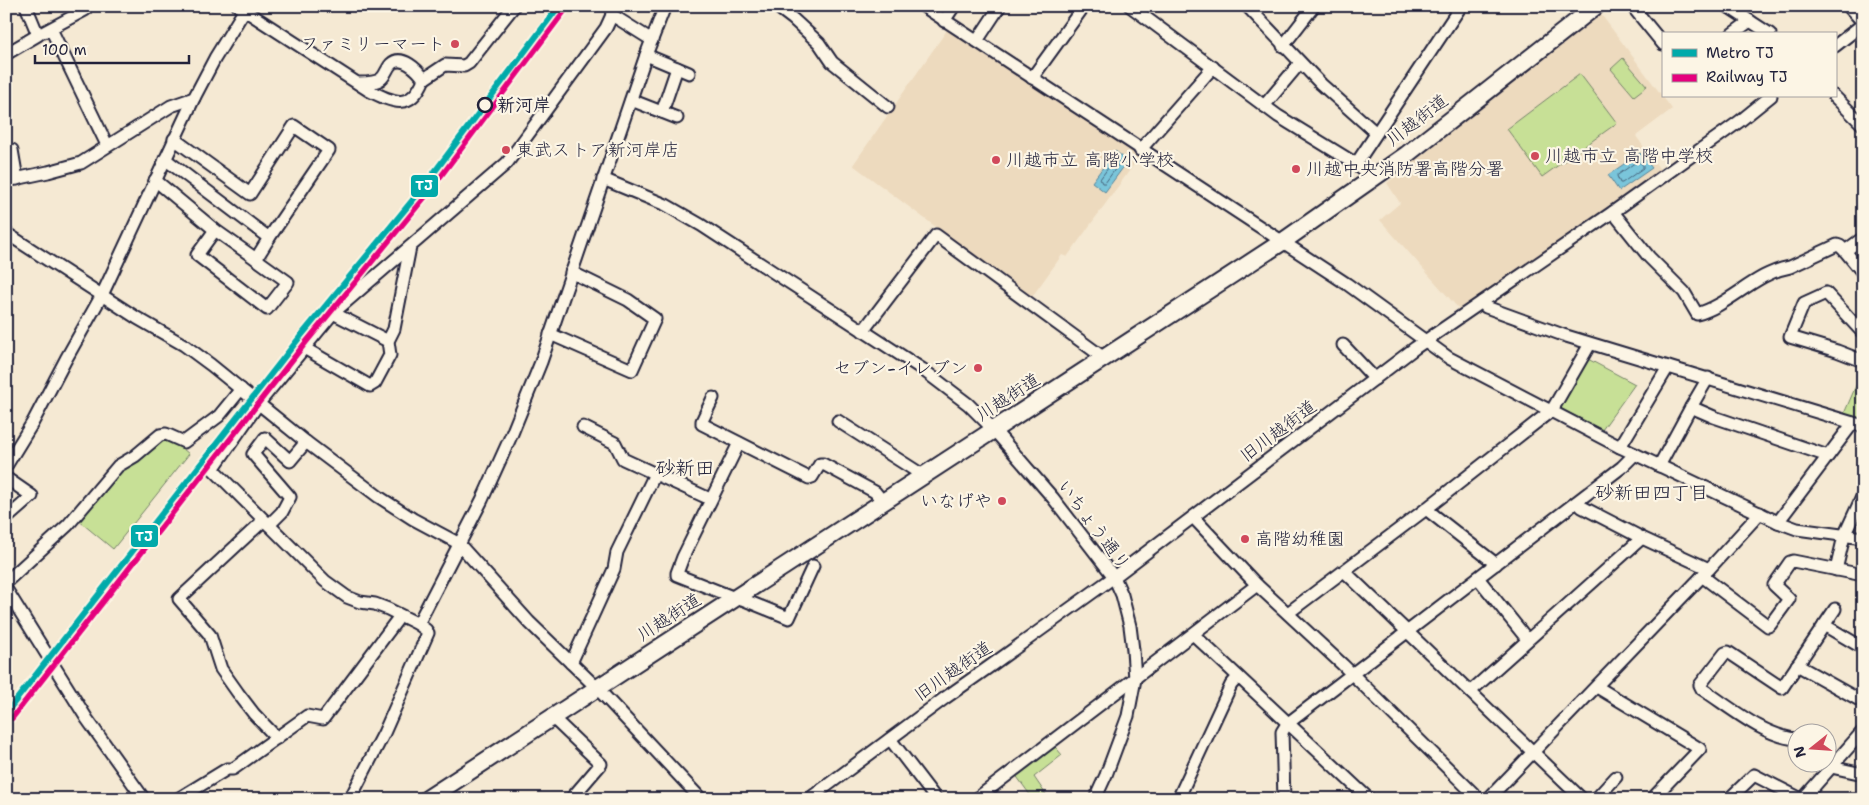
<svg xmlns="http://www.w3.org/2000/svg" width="1869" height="805" font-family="'Shantell Sans','Klee One',sans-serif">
	<rect width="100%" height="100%" fill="#f5e9d3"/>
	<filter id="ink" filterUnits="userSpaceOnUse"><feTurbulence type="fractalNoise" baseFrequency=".02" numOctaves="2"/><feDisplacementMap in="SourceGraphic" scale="10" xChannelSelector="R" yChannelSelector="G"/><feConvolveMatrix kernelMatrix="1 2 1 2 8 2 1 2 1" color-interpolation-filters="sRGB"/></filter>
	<g filter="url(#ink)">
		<g fill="#eddabe">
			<polygon points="1600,13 1672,109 1636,136 1661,171 1459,309 1380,220 1400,203 1387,183"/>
			<polygon points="947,30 1140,156 1067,257 1062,255 1031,298 853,165"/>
		</g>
		<g fill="#c7e096" stroke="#748168">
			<polygon points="1623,58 1647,86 1634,96 1611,69"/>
			<polygon points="1580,74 1617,123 1542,177 1507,129"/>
			<polygon points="1586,358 1635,384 1602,430 1560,408"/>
			<polygon points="1858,381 1863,382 1863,420 1843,416"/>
			<polygon points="162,438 176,443 189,454 113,549 78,520 110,479"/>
			<polygon points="1053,744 1062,755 1034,777 1049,799 1033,799 1015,774"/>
		</g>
		<g fill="#7ac5da" stroke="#57849a">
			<polygon points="1115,151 1128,161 1105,192 1092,182"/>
			<polygon points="1640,153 1652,168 1619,191 1608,175"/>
		</g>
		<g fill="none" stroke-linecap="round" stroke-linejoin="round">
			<g stroke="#45637b" stroke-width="1">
				<polygon points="1117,159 1119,164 1105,183 1102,183 1100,179 1114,160"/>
				<polygon points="1638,161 1643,165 1643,168 1622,183 1620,183 1617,176"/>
			</g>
			<g stroke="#22223b" stroke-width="15">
				<g id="minor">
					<path d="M238,6l130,84c26,13 43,21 56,-11 -6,-9 -22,-25 -33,-15 -4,4 -5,10 -9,14 -5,5 -16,5 -23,5"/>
					<polyline points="611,6 612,15 652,40"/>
					<polyline points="776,6 793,19 819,43 832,62 888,107"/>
					<polyline points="923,6 1347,284 1449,358 1620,447 1778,522 1797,529 1863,538"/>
					<polyline points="1130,6 1278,116 1356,164 1373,179"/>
					<polyline points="1247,6 1321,84 1376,133"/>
					<polyline points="1632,6 1663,44"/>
					<polyline points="1727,6 1770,34"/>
					<polyline points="1848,6 1863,22"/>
					<polyline points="944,21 954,6"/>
					<polyline points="51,29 107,145"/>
					<polyline points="44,32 85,10"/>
					<polyline points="1732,34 1750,21"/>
					<polyline points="977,41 1000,6"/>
					<polyline points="1283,46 1314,6"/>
					<polyline points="1835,46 1863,24"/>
					<polyline points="6,54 38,35 26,6"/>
					<polyline points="646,55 689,73"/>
					<polyline points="1032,78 1084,6"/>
					<polyline points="424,79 445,65 464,66 469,63 514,6"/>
					<polyline points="1834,96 1863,125"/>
					<polyline points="631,100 677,118"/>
					<polyline points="1264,106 1300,63"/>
					<polyline points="662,112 677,68"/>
					<polyline points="6,150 12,150 17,179"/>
					<polyline points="1140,150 1213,67"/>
					<polyline points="165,159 269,238 329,150 294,126 250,194 174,139"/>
					<polyline points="1356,164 1461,6"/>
					<polyline points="603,179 666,205 701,225 922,369 968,404 994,430 1053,498 1114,577 1122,595 1130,626 1133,650 1135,679 1128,716 1106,775 1095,799"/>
					<polyline points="155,180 215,230 256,259 269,238"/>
					<polyline points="6,181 48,172 81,163 171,106 194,98 215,58 247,6"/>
					<path d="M1613,212l36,45 35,35 13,22c33,-9 58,-41 93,-47l47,-22 3,1 5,5 18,-13"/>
					<polyline points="215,230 197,255 267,309 288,282 256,259"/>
					<polyline points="6,233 137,318 184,345 211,365 306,442 379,497 413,519 458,543 529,622 597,688 701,799"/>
					<polyline points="1845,251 1863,273"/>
					<polyline points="1482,302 1486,307 1563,335 1863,426"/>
					<polyline points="333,313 388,341"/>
					<polyline points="863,331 936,235 1104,358"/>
					<polyline points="1863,333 1826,293 1804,303 1790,337 1837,351 1863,361"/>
					<polyline points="550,334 632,370 655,319 628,300 571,272"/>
					<polyline points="1343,345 1375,379"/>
					<polyline points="304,348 370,386 375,383 390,355 388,341 394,329 410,247"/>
					<polyline points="1708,378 1691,407 1714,417 1828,456"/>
					<polyline points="713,398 702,421 702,424 809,478 812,477 820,464 823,464 875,492 883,502"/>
					<polyline points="838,421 924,476"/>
					<polyline points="583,427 615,443 623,459 710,499"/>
					<polyline points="1620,447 1668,367"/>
					<polyline points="6,466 33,422 66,359 102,295 194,98"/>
					<polyline points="1659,466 1691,407"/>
					<polyline points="6,478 32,496 6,519"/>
					<polyline points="1577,502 1582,507 1642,538 1709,569"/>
					<polyline points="1426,509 1496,564"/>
					<polyline points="1193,517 1257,585 1343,665 1479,799"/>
					<polyline points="264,520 179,599 210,635 221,669 238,693 254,714 277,738"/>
					<polyline points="1778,522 1853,423"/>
					<polyline points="269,525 282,512 290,497 253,454 265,438 290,461 306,442"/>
					<polyline points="1836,570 1844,536 1863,495"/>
					<polyline points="1344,571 1582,799"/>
					<polyline points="1702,576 1768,626 1770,625 1789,599 1774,585 1790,562 1793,561 1863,575"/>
					<polyline points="1478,578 1527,639"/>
					<polyline points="6,582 68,525 118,466 135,456 160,435 166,434 184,442 219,416 241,389"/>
					<polyline points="6,589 87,719 144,799"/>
					<polyline points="737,597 789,618 813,566"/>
					<polyline points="735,598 677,575 677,573 683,557 739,443"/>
					<polyline points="1288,613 1426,509 1552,410 1590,344"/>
					<polyline points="418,624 388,609 375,604 360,602 347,597 325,581 213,469 259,403 333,313 507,163 606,28 612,15"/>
					<polyline points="1824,625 1863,648"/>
					<polyline points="1194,635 1369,799"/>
					<polyline points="571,663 614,569 617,552 655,474"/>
					<polyline points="1797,665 1863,702"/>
					<polyline points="1597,687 1700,749 1652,799"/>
					<polyline points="1471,691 1642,538"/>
					<polyline points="552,717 601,764 571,799"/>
					<polyline points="890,739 936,799"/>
					<path d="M1796,739c-33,-3 -66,-32 -94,-50l-2,-4 25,-32 3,-1 54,36 53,-79"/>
					<polyline points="1831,767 1863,774"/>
					<polyline points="178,799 227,769 233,769 307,716 323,719 400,616"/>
					<polyline points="350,799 384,733 428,633 426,630 418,624 482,500 511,436 541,362 646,55 665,6"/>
					<polyline points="809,799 945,698 989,667 1114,577 1415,348 1613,212 1740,121 1771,96"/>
					<polyline points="976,799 1257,585"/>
					<polyline points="1178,799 1231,685 1238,677"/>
					<polyline points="1284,799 1282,732 1287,724 1622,467 1635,454"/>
					<polyline points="1488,799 1709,569 1760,513"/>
					<polyline points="1596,799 1616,777"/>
					<polyline points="1729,799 1754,775 1801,799"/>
					<polyline points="1803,799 1863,731"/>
				</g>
			</g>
			<g stroke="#22223b" stroke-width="20">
				<polyline id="highway" points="427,799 1282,242 1406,155 1596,6"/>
			</g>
			<use href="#minor" stroke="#fcf5e5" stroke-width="11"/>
			<use href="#highway" stroke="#fcf5e5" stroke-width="16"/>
			<g stroke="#fcf5e5" stroke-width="10">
				<polyline id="rail-1" points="12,718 306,342 427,194 565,10"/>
			</g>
			<use href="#rail-1" stroke="#e5007d" stroke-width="6"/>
			<g stroke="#fcf5e5" stroke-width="10">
				<polyline id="metro-1" points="6,713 300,337 421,190 559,6"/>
			</g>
			<use href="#metro-1" stroke="#01aaaa" stroke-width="6"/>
		</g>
	</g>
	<g fill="#d1495b" stroke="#fcf5e5" stroke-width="2">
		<circle cx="455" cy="44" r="5"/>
		<circle cx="506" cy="150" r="5"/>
		<circle cx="1535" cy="156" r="5"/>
		<circle cx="996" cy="160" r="5"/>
		<circle cx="1296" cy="169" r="5"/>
		<circle cx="978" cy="368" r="5"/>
		<circle cx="1002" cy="501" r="5"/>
		<circle cx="1245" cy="539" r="5"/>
	</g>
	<circle fill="#fcf5e5" stroke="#22223b" stroke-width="2.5" cx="485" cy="105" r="7"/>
	<g text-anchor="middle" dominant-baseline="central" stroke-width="4.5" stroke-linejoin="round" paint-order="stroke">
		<g font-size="18" fill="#22223b" stroke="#fcf5e5" text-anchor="start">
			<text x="445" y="44" text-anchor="end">ファミリーマート</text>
			<text x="516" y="150">東武ストア新河岸店</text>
			<text x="1545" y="156">川越市立 高階中学校</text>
			<text x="1006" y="160">川越市立 高階小学校</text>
			<text x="1306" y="169">川越中央消防署高階分署</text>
			<text x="968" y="368" text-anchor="end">セブン-イレブン</text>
			<text x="992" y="501" text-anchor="end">いなげや</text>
			<text x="1255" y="539">高階幼稚園</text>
		</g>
		<g font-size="18" font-weight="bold" fill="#22223b" stroke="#fcf5e5" text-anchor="start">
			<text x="497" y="105">新河岸</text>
		</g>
		<g font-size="18" fill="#22223b" stroke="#fcf5e5">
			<text transform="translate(1417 120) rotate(-38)">川越街道</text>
			<text transform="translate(1008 397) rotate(-33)">川越街道</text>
			<text transform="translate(1278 431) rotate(-37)">旧川越街道</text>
			<text transform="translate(1094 525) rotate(53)">いちょう通り</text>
			<text transform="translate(669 617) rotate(-33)">川越街道</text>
			<text transform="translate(953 671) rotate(-35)">旧川越街道</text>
		</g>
		<g font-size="19" fill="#22223b" stroke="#fcf5e5">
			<text x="1652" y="492">砂新田四丁目</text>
		</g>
		<g font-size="20" fill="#22223b" stroke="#fcf5e5">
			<text x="685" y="468">砂新田</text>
		</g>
	</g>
	<g stroke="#fcf5e5" stroke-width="2">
		<rect x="410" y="174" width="29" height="24" rx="5" fill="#01aaaa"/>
		<rect x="130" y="524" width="29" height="24" rx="5" fill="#01aaaa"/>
	</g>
	<g font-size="14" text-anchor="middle" font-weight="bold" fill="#fff">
		<text x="424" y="190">TJ</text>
		<text x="144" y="541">TJ</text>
	</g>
	<rect width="1869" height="805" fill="none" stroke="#fcf5e5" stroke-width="25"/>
	<rect x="12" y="12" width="1844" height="780" fill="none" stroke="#22223b" stroke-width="2" filter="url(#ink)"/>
	<rect x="1662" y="32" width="175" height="65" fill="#fcf5e5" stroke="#a5a1a1"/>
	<rect x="1672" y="49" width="25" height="8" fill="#01aaaa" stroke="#a5a1a1"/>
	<text x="1706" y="58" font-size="15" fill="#22223b">Metro TJ</text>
	<rect x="1672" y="74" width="25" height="8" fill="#e5007d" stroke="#a5a1a1"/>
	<text x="1706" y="82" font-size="15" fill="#22223b">Railway TJ</text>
	<g transform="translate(1812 748) rotate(253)"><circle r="24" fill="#fcf5e5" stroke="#a5a1a1"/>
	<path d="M0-4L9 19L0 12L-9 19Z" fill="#d1495b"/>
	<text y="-8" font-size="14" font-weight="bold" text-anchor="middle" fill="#22223b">N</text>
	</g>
	<path d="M35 55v8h154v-8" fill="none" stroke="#22223b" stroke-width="2.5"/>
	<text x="42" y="55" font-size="15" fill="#22223b" stroke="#fcf5e5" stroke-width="4" paint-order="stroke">100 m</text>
</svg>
